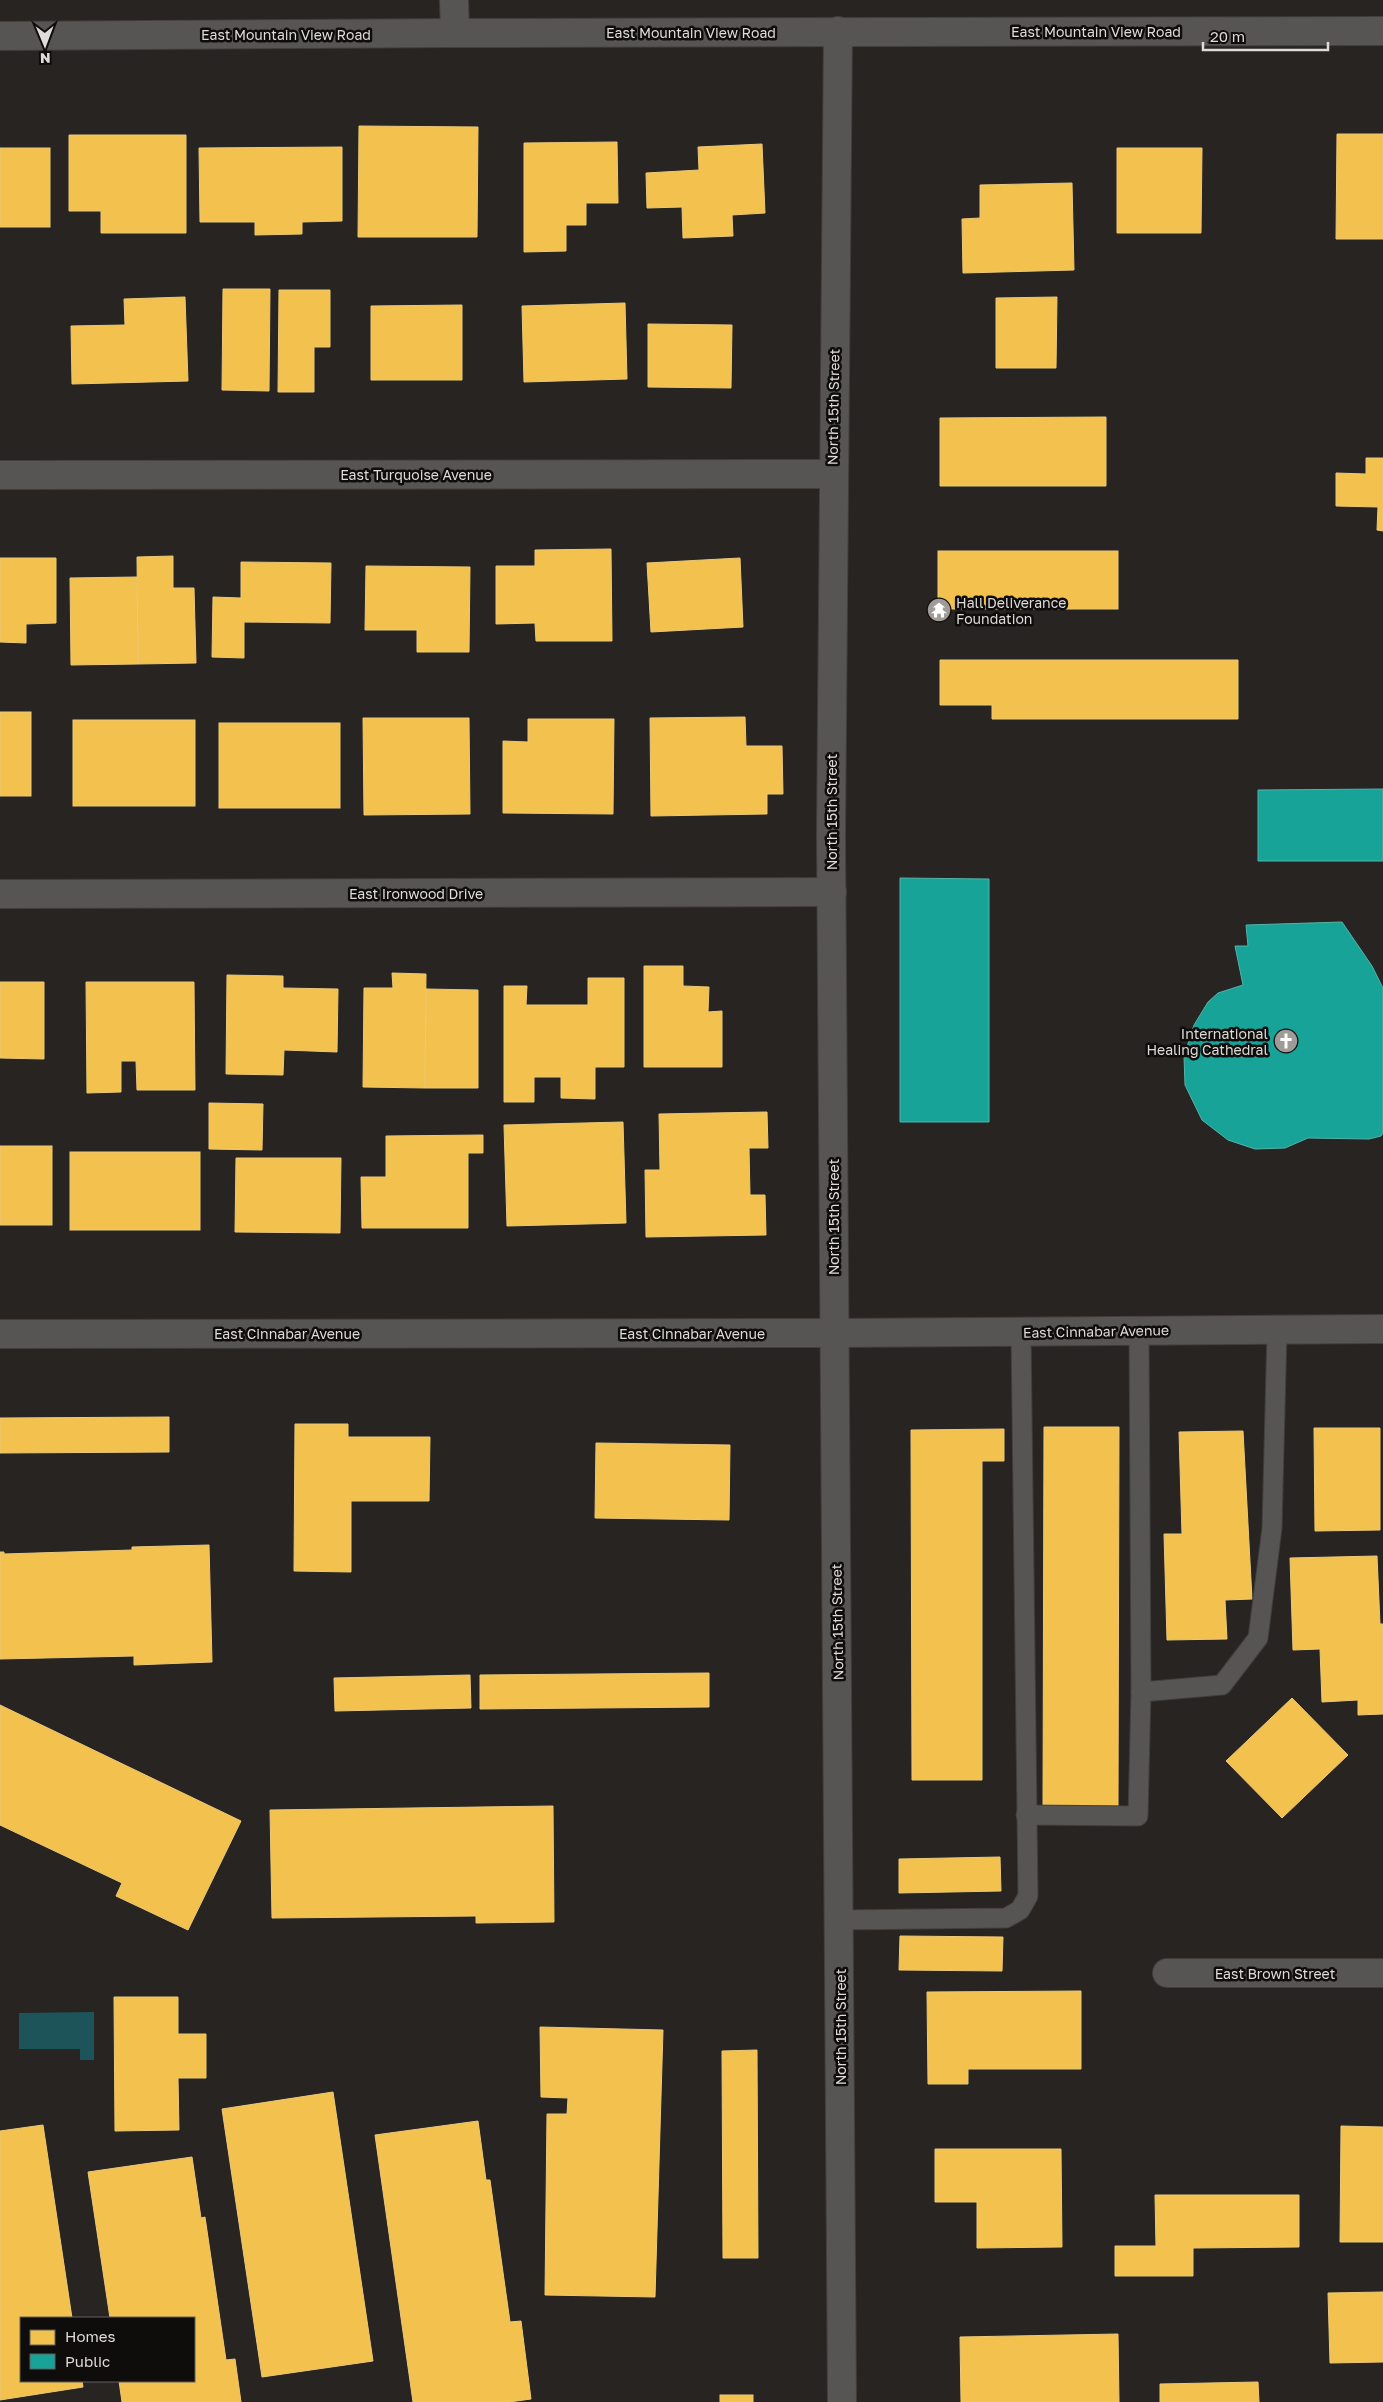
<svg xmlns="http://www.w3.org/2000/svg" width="1383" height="2402" font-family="'Golos Text',sans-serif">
	<rect width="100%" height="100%" fill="#272422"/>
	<polygon fill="#1d545a" points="94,2012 94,2060 80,2060 80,2049 19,2049 19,2013"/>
	<g fill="#f2c14e" stroke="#ecc978">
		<polygon points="359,126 478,127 477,237 358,237"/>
		<polygon points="1337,134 1383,134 1383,239 1336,239"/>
		<polygon points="69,135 186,135 186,233 101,233 101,211 69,211"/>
		<polygon points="617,142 618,203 586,203 586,225 566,225 566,251 524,252 524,143"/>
		<polygon points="762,144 765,213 732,215 733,236 683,238 682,207 647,208 646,173 699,170 698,147"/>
		<polygon points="342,147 342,221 302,222 302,234 255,235 255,222 200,222 199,148"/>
		<rect x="0" y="148" width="50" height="79"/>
		<polygon points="1117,148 1202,148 1201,233 1117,233"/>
		<polygon points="1072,183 1074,270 963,273 962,219 980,218 980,185"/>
		<polygon points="223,289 270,289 269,391 222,390"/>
		<polygon points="279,290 330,290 330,347 314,347 314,392 278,392"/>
		<polygon points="185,297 188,381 72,384 71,326 125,325 124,299"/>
		<polygon points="1057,297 1056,368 996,368 996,298"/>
		<polygon points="625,303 627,379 524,382 522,306"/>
		<polygon points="462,305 462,380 371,380 371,306"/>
		<polygon points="648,324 732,325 731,388 648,387"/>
		<polygon points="1106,417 1106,486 940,486 940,418"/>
		<polygon points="1366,458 1383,458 1383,531 1377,530 1378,507 1336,506 1336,473 1366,474"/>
		<polygon points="611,549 612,641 536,641 535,623 496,624 496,566 535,566 535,550"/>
		<rect x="938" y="551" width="180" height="58"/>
		<polygon points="173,556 173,588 194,588 196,663 138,664 137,557"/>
		<polygon points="0,558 56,558 56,623 26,624 26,643 0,642"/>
		<polygon points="740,558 743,627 651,632 647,563"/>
		<polygon points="241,562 331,563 330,623 244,622 244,658 212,657 213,597 241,598"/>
		<polygon points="366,566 470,567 469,652 417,652 417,630 365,630"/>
		<polygon points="137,577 138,664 71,665 70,578"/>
		<polygon points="940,660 1238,660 1238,719 992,719 992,705 940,705"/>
		<rect x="0" y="712" width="31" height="84"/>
		<polygon points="745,717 746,746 782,746 783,794 767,794 767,814 651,816 650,718"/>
		<polygon points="363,718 469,718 470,814 364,815"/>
		<polygon points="528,719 614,719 613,814 503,813 503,741 528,742"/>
		<rect x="73" y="720" width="122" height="86"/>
		<rect x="219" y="723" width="121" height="85"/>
		<polygon points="644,966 683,966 683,986 709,987 708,1012 722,1011 722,1067 644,1067"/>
		<polygon points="392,973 426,974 425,1088 363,1087 364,988 393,988"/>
		<polygon points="227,975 283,976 283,988 338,989 337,1052 284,1050 283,1075 226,1074"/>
		<polygon points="588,978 624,978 624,1067 595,1067 595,1099 561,1098 561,1077 534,1077 534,1102 504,1102 504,986 527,986 526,1005 588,1005"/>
		<polygon points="0,982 44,982 44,1059 0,1058"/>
		<polygon points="86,982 194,982 195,1090 137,1090 136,1061 121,1061 121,1092 87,1093"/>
		<polygon points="426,989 478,990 478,1088 425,1088"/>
		<polygon points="209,1103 263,1104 262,1150 209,1149"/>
		<polygon points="767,1112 768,1148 749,1148 750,1195 765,1195 766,1235 646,1237 645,1170 660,1170 659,1114"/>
		<polygon points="623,1122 626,1223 507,1226 504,1125"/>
		<polygon points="483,1135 483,1153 468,1153 468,1228 362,1228 361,1177 386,1177 386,1136"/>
		<rect x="0" y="1146" width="52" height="79"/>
		<rect x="70" y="1152" width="130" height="78"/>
		<polygon points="236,1158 341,1158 340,1233 235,1232"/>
		<polygon points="169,1417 169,1452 0,1453 0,1418"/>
		<polygon points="295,1424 348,1424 348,1437 430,1437 429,1501 351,1501 351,1572 294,1571"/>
		<polygon points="1044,1427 1119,1427 1118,1806 1043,1805"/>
		<polygon points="1314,1428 1380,1428 1380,1530 1315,1531"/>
		<polygon points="1004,1429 1004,1461 982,1461 982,1780 912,1780 911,1430"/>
		<polygon points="1243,1431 1252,1599 1225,1600 1227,1639 1167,1640 1164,1534 1182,1534 1179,1432"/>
		<polygon points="596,1443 730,1445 729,1520 595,1518"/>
		<polygon points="209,1545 212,1662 134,1665 134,1656 0,1659 0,1552 4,1552 4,1554 132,1550 132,1547"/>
		<polygon points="1377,1556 1380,1624 1383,1624 1383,1714 1358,1715 1358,1700 1322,1702 1320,1649 1293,1650 1290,1558"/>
		<polygon points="709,1673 709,1707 480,1709 480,1675"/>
		<polygon points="470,1675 471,1708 335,1711 334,1678"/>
		<polygon points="1292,1698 1348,1755 1282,1818 1226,1761"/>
		<polygon points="0,1705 241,1821 188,1930 116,1896 122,1883 0,1825"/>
		<polygon points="553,1806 554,1922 476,1923 476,1916 272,1918 270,1810"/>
		<polygon points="1000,1857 1001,1891 899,1893 899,1859"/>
		<polygon points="900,1936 1003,1937 1002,1971 899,1970"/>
		<polygon points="1081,1991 1081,2069 968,2069 968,2084 928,2084 927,1992"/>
		<polygon points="114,1997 178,1997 178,2034 206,2034 206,2078 178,2078 179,2130 115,2131"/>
		<polygon points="540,2027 663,2030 655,2297 545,2295 547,2114 567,2114 568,2098 541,2097"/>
		<polygon points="757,2050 758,2258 723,2258 722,2051"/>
		<polygon points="333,2092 373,2361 262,2377 222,2109"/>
		<polygon points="478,2121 486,2180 490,2180 510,2322 521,2321 531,2399 509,2402 413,2402 375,2135"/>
		<polygon points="43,2125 72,2318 21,2318 21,2381 82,2381 83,2387 0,2400 0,2131"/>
		<polygon points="1341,2126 1383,2127 1383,2242 1340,2242"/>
		<polygon points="935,2149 1061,2149 1062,2247 977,2248 977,2202 935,2202"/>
		<polygon points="192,2157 201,2218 205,2217 226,2360 235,2359 241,2402 122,2402 119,2381 194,2381 194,2318 110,2318 88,2172"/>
		<polygon points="1155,2195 1299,2195 1299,2247 1193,2248 1193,2276 1115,2276 1115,2246 1156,2246"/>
		<polygon points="1383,2292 1383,2362 1330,2363 1328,2293"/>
		<polygon points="1118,2334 1119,2402 961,2402 960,2337"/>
		<polygon points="1258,2382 1259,2402 1160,2402 1160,2384"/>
		<rect x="720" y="2395" width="33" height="7"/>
	</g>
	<g fill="#17a398" stroke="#53b4ac">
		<polygon points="1383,789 1383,861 1258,861 1258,790"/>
		<polygon points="900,878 989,879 989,1122 900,1122"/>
		<polygon points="1342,922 1372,966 1383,988 1383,1133 1381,1136 1369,1139 1308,1138 1285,1148 1255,1149 1228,1140 1202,1120 1185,1085 1184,1056 1194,1025 1208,1002 1218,993 1243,985 1235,946 1248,946 1246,925"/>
	</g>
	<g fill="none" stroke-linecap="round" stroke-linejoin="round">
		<g stroke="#413e3d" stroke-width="21">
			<g id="service">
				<polyline points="1139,1331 1141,1692 1222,1685 1258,1638 1272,1528 1277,1330"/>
				<polyline points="1026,1815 1138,1816 1141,1692"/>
				<polyline points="840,1920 1006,1918 1020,1910 1028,1896 1021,1332"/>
			</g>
		</g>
		<g stroke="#413e3d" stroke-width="30">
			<g id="minor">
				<polyline points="454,0 455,33"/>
				<polyline points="838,31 831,835 842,2402"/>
				<polyline points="0,475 833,474"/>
				<polyline points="0,894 832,892"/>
				<polyline points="0,1334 834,1333 1383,1329"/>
				<polyline points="1167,1973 1383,1973"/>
			</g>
		</g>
		<g stroke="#413e3d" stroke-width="30">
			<polyline id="tertiary" points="0,36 455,33 1383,31"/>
		</g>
		<use href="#service" stroke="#575554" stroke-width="19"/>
		<use href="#minor" stroke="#575554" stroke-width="28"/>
		<use href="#tertiary" stroke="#575554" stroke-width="28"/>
	</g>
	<defs>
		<g id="temple-disc" transform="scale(1.25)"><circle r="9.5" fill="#9e9b99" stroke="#0f0d0c"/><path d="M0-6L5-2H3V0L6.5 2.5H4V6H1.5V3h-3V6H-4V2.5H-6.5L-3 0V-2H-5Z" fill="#fff"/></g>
		<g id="church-disc" transform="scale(1.25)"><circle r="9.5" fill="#9e9b99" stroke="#0f0d0c"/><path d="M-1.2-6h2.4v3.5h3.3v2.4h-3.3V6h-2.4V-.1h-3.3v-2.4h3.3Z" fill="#fff"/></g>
	</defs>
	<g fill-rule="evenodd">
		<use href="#temple-disc" x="939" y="610"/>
		<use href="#church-disc" x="1286" y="1041"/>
	</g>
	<g text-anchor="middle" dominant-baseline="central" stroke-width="5" stroke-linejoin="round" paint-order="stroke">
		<g font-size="14" fill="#dedbd9" stroke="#0f0d0c">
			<text x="1096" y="31">East Mountain View Road</text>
			<text x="691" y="32">East Mountain View Road</text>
			<text x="286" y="34">East Mountain View Road</text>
			<text transform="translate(833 407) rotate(-89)">North 15th Street</text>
			<text x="416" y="474">East Turquoise Avenue</text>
			<text transform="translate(831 812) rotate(-90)">North 15th Street</text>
			<text x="416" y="893">East Ironwood Drive</text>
			<text transform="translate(833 1217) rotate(-90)">North 15th Street</text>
			<text transform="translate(1096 1331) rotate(-1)">East Cinnabar Avenue</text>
			<text x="287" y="1333">East Cinnabar Avenue</text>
			<text x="692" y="1333">East Cinnabar Avenue</text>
			<text transform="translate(837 1622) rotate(-91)">North 15th Street</text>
			<text x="1275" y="1973">East Brown Street</text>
			<text transform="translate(840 2027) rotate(-90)">North 15th Street</text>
		</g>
		<g font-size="14" fill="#dedbd9" stroke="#0f0d0c" text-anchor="start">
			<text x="956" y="602">Hall Deliverance<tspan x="956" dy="16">Foundation</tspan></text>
			<text x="1268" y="1033" text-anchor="end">International<tspan x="1268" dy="16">Healing Cathedral</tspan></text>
		</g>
	</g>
	<rect x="20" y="2317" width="175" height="65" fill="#0f0d0c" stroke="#625f5e"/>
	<rect x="30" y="2330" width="25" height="15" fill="#f2c14e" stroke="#625f5e"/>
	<text x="65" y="2342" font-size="15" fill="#dedbd9">Homes</text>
	<rect x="30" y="2354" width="25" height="15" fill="#17a398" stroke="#625f5e"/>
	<text x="65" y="2367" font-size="15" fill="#dedbd9">Public</text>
	<g transform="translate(45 45) rotate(179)" stroke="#0f0d0c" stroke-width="4" paint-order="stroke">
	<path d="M0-4L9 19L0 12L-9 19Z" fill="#dedbd9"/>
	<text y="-8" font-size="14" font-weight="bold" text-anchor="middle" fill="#dedbd9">N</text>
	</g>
	<path d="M1203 42v8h125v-8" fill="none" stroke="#dedbd9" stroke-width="2.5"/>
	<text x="1210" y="42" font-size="15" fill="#dedbd9" stroke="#0f0d0c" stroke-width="4" paint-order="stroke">20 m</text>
</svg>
